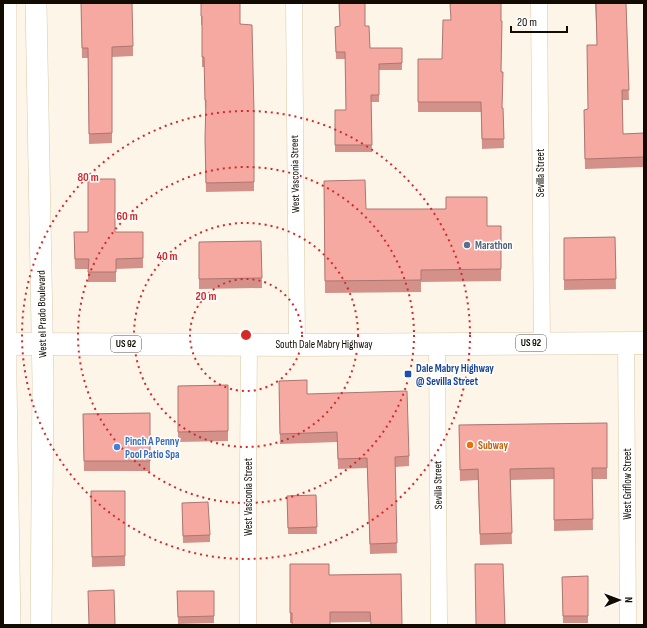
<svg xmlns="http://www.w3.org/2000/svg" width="647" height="628" font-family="'Sofia Sans Condensed',sans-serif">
	<rect width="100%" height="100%" fill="#fcf5e8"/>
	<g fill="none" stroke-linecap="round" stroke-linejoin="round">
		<g stroke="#dbc9a7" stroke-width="17">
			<g id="minor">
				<polyline points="294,3 297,345"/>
				<polyline points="539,3 542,343"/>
				<polyline points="626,343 628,625"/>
				<polyline points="437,344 439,625"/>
				<polyline points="248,625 248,470 249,345"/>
			</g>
		</g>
		<g stroke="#dbc9a7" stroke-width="22">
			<g id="tertiary">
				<polyline points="6,3 6,382 10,625"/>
				<polyline points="36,3 43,381 41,625"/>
			</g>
		</g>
		<g stroke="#dbc9a7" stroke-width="23">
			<polyline id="primary" points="3,344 297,345 644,343"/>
		</g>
		<use href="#minor" stroke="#fff" stroke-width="16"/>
		<use href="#tertiary" stroke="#fff" stroke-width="21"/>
		<use href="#primary" stroke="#fff" stroke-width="22"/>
	</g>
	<g fill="#d4918a">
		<polygon points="81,3 133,46 133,56 112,57 112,143 89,144 88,58 82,58"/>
		<polygon points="201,3 240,24 254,113 254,191 206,192 205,148 206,110 205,110 204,67 202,67 202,25 201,25"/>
		<polygon points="595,3 626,3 629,100 622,100 623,134 644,133 644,167 585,169 584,110 588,109 597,45"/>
		<polygon points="451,20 502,72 502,108 503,108 504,148 482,149 481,112 418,112 418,59 442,59"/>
		<polygon points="365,26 370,48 402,48 402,70 379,70 379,102 371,102 372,152 335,152 335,110 346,110 345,59 336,59 335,27"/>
		<polygon points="324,181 366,209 487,226 501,226 501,281 421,282 421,292 325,293"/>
		<polygon points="115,232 143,232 143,268 116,269 116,282 88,282 88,269 75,269 74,242"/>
		<polygon points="615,237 616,289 564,290 564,238"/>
		<polygon points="261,241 262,288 199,289 199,242"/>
		<polygon points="228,385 228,441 178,442 178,386"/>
		<polygon points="279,391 307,394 409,456 409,466 395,467 397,553 370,554 367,468 338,469 337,442 280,444"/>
		<polygon points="150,413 150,471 84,471 83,414"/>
		<polygon points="607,423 607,479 592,479 593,530 554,531 554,479 510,480 512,544 480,545 478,480 460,481 459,425"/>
		<polygon points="91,491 125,491 125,566 92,567"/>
		<polygon points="316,495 317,534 288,534 287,496"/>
		<polygon points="182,503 210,535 210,542 183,543"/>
		<polygon points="290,564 329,575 401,574 370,622 290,623"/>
		<polygon points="588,576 588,623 563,623 562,577"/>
		<polygon points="177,591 214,591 214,623 178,624"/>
	</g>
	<g fill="#f6a9a1" stroke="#ac7671">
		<polygon points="81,3 132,3 133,46 112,47 112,133 89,134 88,48 82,48"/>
		<polygon points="201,3 240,3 240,24 252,25 254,113 254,182 206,183 205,139 206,100 205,100 204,57 202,57 202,16 201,16"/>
		<polygon points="339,3 365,3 365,26 369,26 370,48 402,48 402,63 379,64 379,95 371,95 372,145 335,145 335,110 346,110 345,52 336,52 335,27 340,26"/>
		<polygon points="450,3 501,3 501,21 502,21 501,72 503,72 502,108 503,108 504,139 482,139 481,102 418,102 418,59 442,59 443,20 451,20"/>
		<polygon points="596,3 626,3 629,90 622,90 623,134 644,133 644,157 585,159 584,110 588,109 587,45 597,45"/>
		<polygon points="88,179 115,179 115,232 143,232 143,258 116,259 116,272 88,272 89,259 75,259 74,232 88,232"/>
		<polygon points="365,180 366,209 446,209 446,197 487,197 487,226 501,226 501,269 421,270 421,280 325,281 324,181"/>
		<polygon points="615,237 616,279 564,280 564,238"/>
		<polygon points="261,241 262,278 199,279 199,242"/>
		<polygon points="307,380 307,394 407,391 409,456 395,457 397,543 370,544 367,458 338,459 337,432 280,434 279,381"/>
		<polygon points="228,385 228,431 178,432 178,386"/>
		<polygon points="150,413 150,461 84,461 83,414"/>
		<polygon points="607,423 607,468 592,468 593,519 554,520 554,468 510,469 512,533 480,534 478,469 460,470 459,425"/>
		<polygon points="91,491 125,491 125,556 92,557"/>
		<polygon points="316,495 317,527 288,528 287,496"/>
		<polygon points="208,502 210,535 183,536 182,503"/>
		<polygon points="290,564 329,564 329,575 401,574 402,625 371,625 370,612 330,612 330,625 292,625 292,613 290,613"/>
		<polygon points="475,564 503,564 505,625 476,625"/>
		<polygon points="588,576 588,616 563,616 562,577"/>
		<polygon points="114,590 115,625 89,625 88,591"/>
		<polygon points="177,591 214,591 214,616 178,617"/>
	</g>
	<g fill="none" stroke="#d62828" stroke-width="2" stroke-dasharray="2 4">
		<circle cx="246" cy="335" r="56"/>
		<circle cx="246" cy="335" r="112"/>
		<circle cx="246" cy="335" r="168"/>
		<circle cx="246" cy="335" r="224"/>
	</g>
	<circle fill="#5c6f8a" stroke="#fff" stroke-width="1.5" cx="467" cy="245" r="4"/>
	<rect fill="#1a4fb4" stroke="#fff" stroke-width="1.5" x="404" y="370" width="8" height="8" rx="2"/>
	<circle fill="#e8710a" stroke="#fff" stroke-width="1.5" cx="470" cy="445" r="4"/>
	<circle fill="#3f7fe0" stroke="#fff" stroke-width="1.5" cx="117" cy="447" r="4"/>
	<g text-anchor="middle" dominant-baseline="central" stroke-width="3" stroke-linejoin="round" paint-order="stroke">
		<g fill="#fff" stroke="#58544e" stroke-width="1">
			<rect x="516" y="335" width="30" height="16" rx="3"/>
			<rect x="111" y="336" width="30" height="16" rx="3"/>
		</g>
		<g font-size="10" font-weight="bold" fill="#110b02">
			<text x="531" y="343">US 92</text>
			<text x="126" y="344">US 92</text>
		</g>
		<g font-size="11" fill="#110b02" stroke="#fff">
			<text transform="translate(540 173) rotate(-90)">Sevilla Street</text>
			<text transform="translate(295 174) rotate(-91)">West Vasconia Street</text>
			<text transform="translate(42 314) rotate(-91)">West el Prado Boulevard</text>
			<text x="324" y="344">South Dale Mabry Highway</text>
			<text transform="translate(627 484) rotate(-90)">West Griflow Street</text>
			<text transform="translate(438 485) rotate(-91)">Sevilla Street</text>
			<text transform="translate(248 497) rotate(-90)">West Vasconia Street</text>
		</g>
		<g font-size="11" font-weight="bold" fill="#4e5e75" stroke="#fff" text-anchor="start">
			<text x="475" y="245">Marathon</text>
		</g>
		<g font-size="11" font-weight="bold" fill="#164399" stroke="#fff" text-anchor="start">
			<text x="416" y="368">Dale Mabry Highway<tspan x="416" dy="13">@ Sevilla Street</tspan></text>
		</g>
		<g font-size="11" font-weight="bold" fill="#366cbe" stroke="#fff" text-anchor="start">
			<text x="125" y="441">Pinch A Penny<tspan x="125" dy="13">Pool Patio Spa</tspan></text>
		</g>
		<g font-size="11" font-weight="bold" fill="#c56008" stroke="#fff" text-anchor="start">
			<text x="478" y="445">Subway</text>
		</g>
	</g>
	<circle cx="246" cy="335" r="6" fill="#d62828" stroke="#fff" stroke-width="2"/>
	<g font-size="12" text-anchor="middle" font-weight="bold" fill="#d62828" stroke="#fff" stroke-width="3" stroke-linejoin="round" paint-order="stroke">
		<text x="88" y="181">80 m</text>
		<text x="127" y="220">60 m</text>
		<text x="167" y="260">40 m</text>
		<text x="206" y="300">20 m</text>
	</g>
	<rect width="647" height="628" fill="none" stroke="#110b02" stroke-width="8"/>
	<g transform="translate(619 600) rotate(89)" stroke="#ffffff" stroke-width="3" paint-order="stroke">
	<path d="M0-3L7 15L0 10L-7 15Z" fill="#110b02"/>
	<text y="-6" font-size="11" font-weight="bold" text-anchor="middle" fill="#110b02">N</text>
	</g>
	<path d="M511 26v6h56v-6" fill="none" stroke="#110b02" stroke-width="2"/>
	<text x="517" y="26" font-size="12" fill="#110b02" stroke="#ffffff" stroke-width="3" paint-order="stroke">20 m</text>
</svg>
